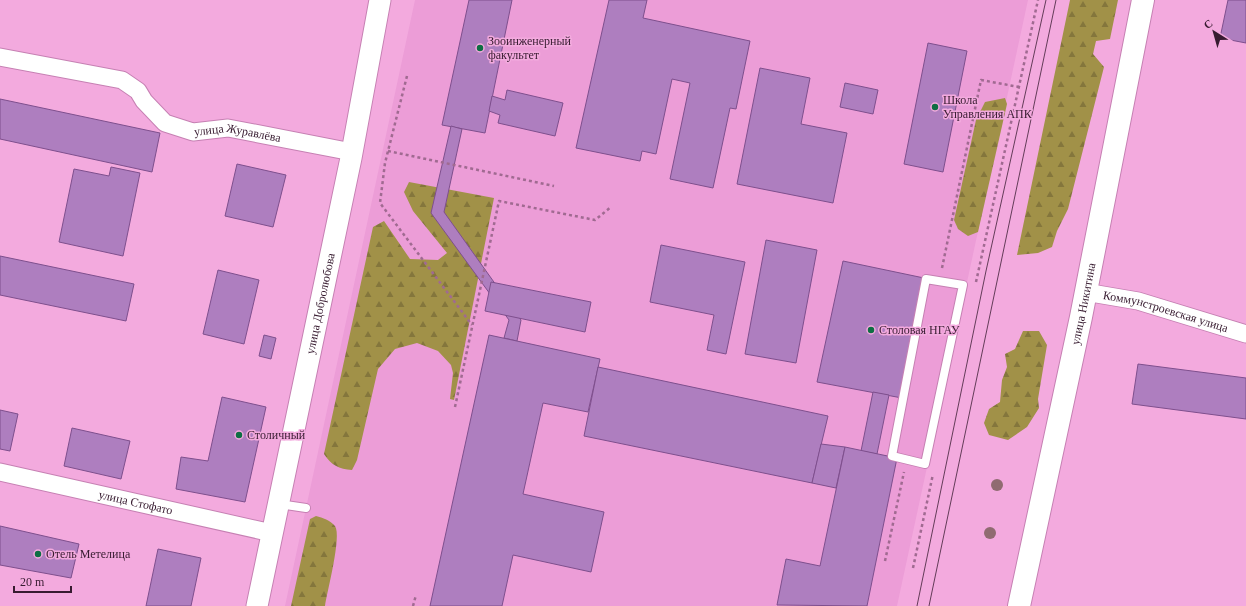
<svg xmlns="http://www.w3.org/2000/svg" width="1246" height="606" font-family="'Times New Roman',serif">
	<defs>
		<pattern id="forest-firs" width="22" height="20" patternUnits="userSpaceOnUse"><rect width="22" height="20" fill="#a19148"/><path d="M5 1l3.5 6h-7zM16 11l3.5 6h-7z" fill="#84763c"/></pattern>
	</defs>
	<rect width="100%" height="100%" fill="#f3aade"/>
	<polygon fill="#ec9dd7" points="415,0 1028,0 897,606 285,606"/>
	<g fill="url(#forest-firs)">
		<polygon points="1070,0 1118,0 1110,39 1096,41 1093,54 1104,67 1068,209 1057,231 1052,247 1038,253 1017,255"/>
		<polygon points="1005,98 1007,104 978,232 968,236 958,229 954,220 976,120 985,102"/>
		<path d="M409,182l85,16 -40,202 -4,-1 3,-26 -2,-8 -13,-14 -21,-8 -22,6 -17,20 -21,91 -5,10c-13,-1 -21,-5 -28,-16l49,-227 11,-6 26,38 28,1 9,-7 -34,-42 -9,-19z"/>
		<polygon points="1023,331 1039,331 1047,345 1038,399 1039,408 1027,427 1008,440 989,435 984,423 989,409 1000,402 1002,380 1007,367 1005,354 1015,349"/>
		<path d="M316,516c7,2 14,4 19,10 7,10 -8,66 -10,80h-34l19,-87z"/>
	</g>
	<g fill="#ae7ebf" stroke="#7e4f8d">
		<polygon points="469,0 512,0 485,133 442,125"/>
		<polygon points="609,0 647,0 643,18 750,41 736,109 730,108 713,188 670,179 690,83 672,79 656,154 642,151 640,161 576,148"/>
		<polygon points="1228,0 1246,0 1246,43 1220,38"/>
		<polygon points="928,43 967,51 943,172 904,164"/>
		<polygon points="760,68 810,78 801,124 847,133 833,203 737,184"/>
		<polygon points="845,83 878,90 873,114 840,107"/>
		<polygon points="507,90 563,103 555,136 498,123 500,115 489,111 492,96 505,100"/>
		<polygon points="0,99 160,133 152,172 0,139"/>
		<polygon points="451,126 462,129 444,212 521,320 517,341 504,338 509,320 431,213"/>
		<polygon points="237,164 286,175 273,227 225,216"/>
		<polygon points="111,167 140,173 123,256 59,242 74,169 109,176"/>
		<polygon points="766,240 817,250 796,363 745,354"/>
		<polygon points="661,245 745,262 726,354 707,350 714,315 650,302"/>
		<polygon points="0,256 134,284 126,321 0,295"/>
		<polygon points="843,261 924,278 902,398 817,382"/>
		<polygon points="218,270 259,280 244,344 203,334"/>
		<polygon points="491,282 591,302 585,332 485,311"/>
		<polygon points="264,335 276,338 271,359 259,356"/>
		<polygon points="489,335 600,359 588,412 543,403 523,494 604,512 591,572 513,555 502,606 430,606"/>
		<polygon points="1138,364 1246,378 1246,419 1132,404"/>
		<polygon points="598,367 828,416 812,483 584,436"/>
		<polygon points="873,392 889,395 877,454 861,451"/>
		<polygon points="222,397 266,407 245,502 176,489 181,457 208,461"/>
		<polygon points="0,410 18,414 10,451 0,449"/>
		<polygon points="72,428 130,441 121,479 64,466"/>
		<polygon points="821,444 845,447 836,488 812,483"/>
		<polygon points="845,447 897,458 867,606 777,605 786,559 820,566"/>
		<polygon points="0,526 79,544 71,578 0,565"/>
		<polygon points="158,549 201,558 191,606 146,606"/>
	</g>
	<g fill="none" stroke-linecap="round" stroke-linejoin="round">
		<g stroke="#c680b3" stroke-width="10">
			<g id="service">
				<polygon points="926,279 963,285 925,464 892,456"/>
				<polyline points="279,504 306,508"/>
			</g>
		</g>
		<g stroke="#c680b3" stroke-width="19">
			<g id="minor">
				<path id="s1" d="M0,57l122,23 16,11 6,10 21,22 28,9 35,-4 124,24"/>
				<path id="s2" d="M1085,292l53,9 108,33"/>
				<path id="s3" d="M0,472l272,61"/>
			</g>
		</g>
		<g stroke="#c680b3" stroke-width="23">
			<g id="tertiary">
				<path id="s4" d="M257,606l94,-448 29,-158"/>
			</g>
		</g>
		<g stroke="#c680b3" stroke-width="24">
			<g id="primary">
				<path id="s5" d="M1019,606l62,-289 62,-317"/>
			</g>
		</g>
		<g stroke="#a06a91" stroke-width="2.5" stroke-dasharray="3 3" stroke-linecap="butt">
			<polyline points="407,76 385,163 380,203 472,325"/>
			<polyline points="388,151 554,186"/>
			<polyline points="942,268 981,80 1019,87"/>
			<polyline points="976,282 1038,0"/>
			<polyline points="455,407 499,201 595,220 611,207"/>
			<polyline points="885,561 904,472"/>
			<polyline points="913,568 933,474"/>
			<polyline points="413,606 416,595"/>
		</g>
		<use href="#service" stroke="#fff" stroke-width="8"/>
		<use href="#minor" stroke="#fff" stroke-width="17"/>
		<use href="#tertiary" stroke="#fff" stroke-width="21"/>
		<use href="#primary" stroke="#fff" stroke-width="22"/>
		<g stroke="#633c58" stroke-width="1">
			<polyline points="917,606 986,271 1046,0"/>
			<polyline points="929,606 1056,0"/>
		</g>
	</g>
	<g fill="#906b71">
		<circle cx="997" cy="485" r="6"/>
		<circle cx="990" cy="533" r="6"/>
	</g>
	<g fill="#0d6e43" stroke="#f3aade" stroke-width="1.5">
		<circle cx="480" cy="48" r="4"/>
		<circle cx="935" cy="107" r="4"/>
		<circle cx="871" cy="330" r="4"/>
		<circle cx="239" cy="435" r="4"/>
		<circle cx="38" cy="554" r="4"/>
	</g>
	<g text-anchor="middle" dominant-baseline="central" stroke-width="3" stroke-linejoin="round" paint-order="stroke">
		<g font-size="12" fill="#371b30" stroke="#f3aade" text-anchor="start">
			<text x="488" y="41">Зооинженерный<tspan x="488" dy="14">факультет</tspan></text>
			<text x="943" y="100">Школа<tspan x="943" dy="14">Управления АПК</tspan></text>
			<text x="879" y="330">Столовая НГАУ</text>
			<text x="247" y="435">Столичный</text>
			<text x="46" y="554">Отель Метелица</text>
		</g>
		<g font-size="12" fill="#371b30" stroke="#f3aade">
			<text stroke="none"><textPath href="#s1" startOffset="260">улица Журавлёва</textPath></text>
			<text stroke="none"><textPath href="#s4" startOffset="309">улица Добролюбова</textPath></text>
			<text stroke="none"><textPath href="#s5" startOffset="309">улица Никитина</textPath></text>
			<text stroke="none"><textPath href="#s2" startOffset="83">Коммунстроевская улица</textPath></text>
			<text stroke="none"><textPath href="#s3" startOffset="139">улица Стофато</textPath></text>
		</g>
	</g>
	<g transform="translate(1214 32) rotate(323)" stroke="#f3aade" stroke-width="3" paint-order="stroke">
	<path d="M0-3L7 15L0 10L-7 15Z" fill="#371b30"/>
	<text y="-6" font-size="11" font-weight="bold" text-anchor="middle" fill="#371b30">С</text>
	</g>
	<path d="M14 586v6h57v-6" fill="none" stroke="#371b30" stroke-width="2"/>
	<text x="20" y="586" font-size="12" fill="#371b30" stroke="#f3aade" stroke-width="3" paint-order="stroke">20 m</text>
</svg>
